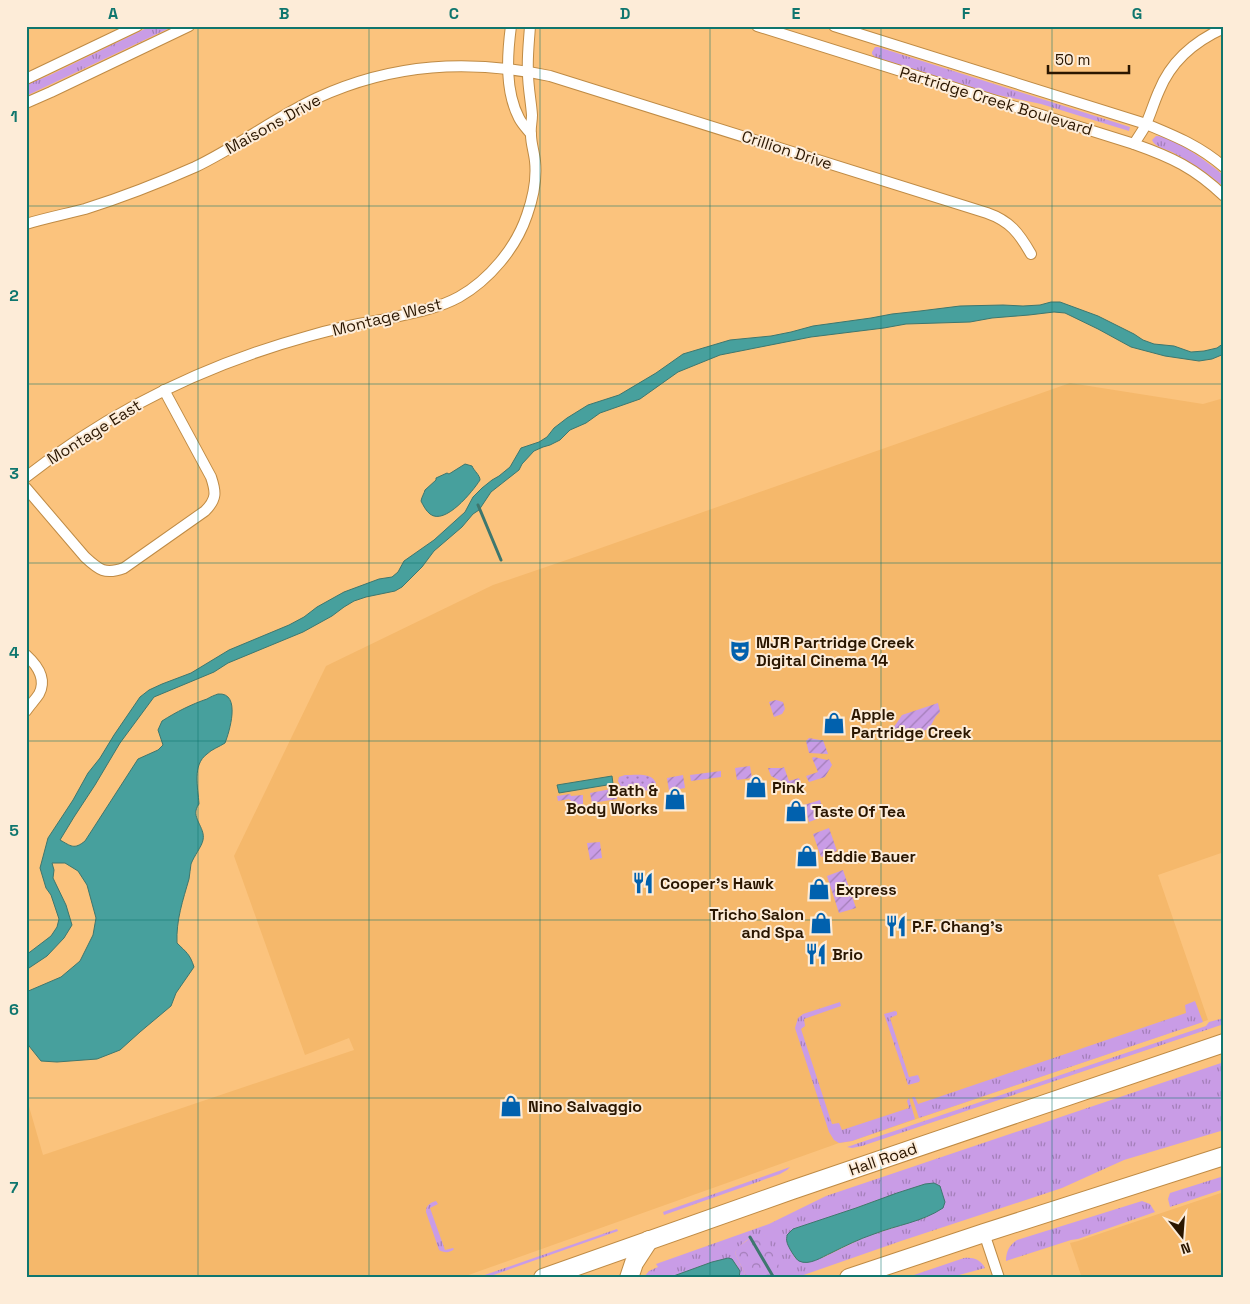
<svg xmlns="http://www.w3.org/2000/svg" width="1250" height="1304" font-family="'Space Grotesk',sans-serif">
	<defs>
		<pattern id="grass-tufts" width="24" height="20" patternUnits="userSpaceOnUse" patternTransform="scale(1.25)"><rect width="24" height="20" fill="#c99ce6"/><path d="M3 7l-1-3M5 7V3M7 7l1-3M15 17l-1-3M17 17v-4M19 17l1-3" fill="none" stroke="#a37eb8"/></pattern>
		<pattern id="forest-crowns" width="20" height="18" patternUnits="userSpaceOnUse" patternTransform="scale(1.25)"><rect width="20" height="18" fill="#c99ce6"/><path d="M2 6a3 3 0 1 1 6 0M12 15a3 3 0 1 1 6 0" fill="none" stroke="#a37eb8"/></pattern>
		<pattern id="park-dots" width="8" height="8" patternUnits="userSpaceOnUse" patternTransform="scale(1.25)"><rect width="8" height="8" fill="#c99ce6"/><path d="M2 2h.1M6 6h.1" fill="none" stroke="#a37eb8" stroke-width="1.8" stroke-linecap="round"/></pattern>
		<pattern id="garden-furrows" width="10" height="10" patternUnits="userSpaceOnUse" patternTransform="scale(1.25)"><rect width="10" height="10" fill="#c99ce6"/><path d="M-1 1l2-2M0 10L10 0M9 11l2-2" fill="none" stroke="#a37eb8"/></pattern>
	</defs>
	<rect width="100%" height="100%" fill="#fbc37d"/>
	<g fill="#f5b86b">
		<polygon points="1070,383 1203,404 1224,398 1224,852 1158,875 1208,1020 852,1141 839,1143 460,1278 26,1278 26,1096 43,1155 354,1050 349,1038 305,1055 234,856 326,666 493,585 578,556"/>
		<polygon points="1224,1192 1224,1278 1082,1278 1070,1243 1078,1241"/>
	</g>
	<g fill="url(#grass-tufts)" fill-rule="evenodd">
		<polygon points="151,26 174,26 26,96 26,85 50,75"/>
		<polygon points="875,47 878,47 1130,127 1129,131 1041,104 993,94 875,57 872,54 872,52"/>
		<path d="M1156,136c17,0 55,28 68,40v11c-16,-14 -34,-25 -52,-35 -7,-3 -17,-5 -20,-12z"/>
		<polygon points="1195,1001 1203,1022 919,1118 912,1097 915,1097 918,1104 1186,1013 1185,1005"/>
		<polygon points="840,1002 841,1006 804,1019 805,1026 801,1029 832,1124 839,1123 842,1130 909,1108 907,1101 909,1098 915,1119 852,1141 839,1143 834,1140 829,1132 795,1028 798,1018 803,1014"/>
		<polygon points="895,1011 897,1012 897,1015 890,1018 909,1077 918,1075 920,1080 919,1082 908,1085 884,1014"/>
		<polygon points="1224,1018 1224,1024 862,1146 852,1148 847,1147 1206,1026 1209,1022"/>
		<path d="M1224,1062v68l-100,30 -62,28 -161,53 -106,37h-21l6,-2 -16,-41c-11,-1 -24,8 -29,18l12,25h-8l1,-2 -3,-10 -2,-3 -23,-1 -44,16h-25l6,-7 9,-4 -2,-3 113,-40 57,-28zM925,1184l2,33 -62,20 -43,21h-27l-4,-9 2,-20c44,-13 87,-31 132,-45z"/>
		<polygon points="790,1167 787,1170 780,1174 664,1215 663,1212"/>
		<polygon points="1224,1176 1224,1189 1170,1207 1168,1199 1170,1193"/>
		<path d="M436,1201l2,3 -8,4 15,42 8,-2 1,1c-4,4 -10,4 -15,1l-13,-38c0,-7 4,-9 10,-11z"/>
		<path d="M1142,1201l8,3 5,8 -77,27 -7,1 -65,21c0,-9 3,-16 11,-21z"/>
		<polygon points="617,1229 618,1231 485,1278 476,1278"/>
		<path d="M964,1258c9,-1 16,1 21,10l-37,10h-43z"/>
	</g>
	<polygon fill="url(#forest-crowns)" points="756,1234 764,1235 767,1237 781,1271 780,1276 774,1278 747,1278 735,1253 738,1247"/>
	<path fill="url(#park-dots)" d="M625,775c10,0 27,-3 31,8l-2,6c-8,3 -24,1 -33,-2l-3,-6 1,-4z"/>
	<g fill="url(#garden-furrows)">
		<polygon points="776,700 783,702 785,709 782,714 774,717 769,702"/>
		<polygon points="938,703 940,712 936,716 929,729 899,739 895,737 889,731 896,724 902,715"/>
		<polygon points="809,738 820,740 823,740 828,754 809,753 806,741"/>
		<polygon points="814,757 827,760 829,759 832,765 825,777 809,782 806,776 818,772 812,758"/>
		<polygon points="750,766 752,778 737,780 735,768"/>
		<polygon points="784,767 789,781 799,778 802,785 794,788 771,776 768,768 782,768"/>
		<polygon points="721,771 721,777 691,781 690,775"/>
		<polygon points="683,775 685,788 669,791 667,778"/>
		<polygon points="616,788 617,799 592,803 590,793"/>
		<polygon points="570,794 571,796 583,795 583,804 576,805 569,799 558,801 557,796"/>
		<polygon points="820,800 825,816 809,822 804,805"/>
		<polygon points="829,828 837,851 821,857 813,834"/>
		<polygon points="600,842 602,858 590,860 587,843"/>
		<polygon points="843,870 856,908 839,913 827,876"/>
	</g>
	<g fill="#47a09d" stroke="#3e776e">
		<path d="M1051,302h9l38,14 36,18 9,6 11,4 20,2 17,6 13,-1 13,-3 7,-5v11l-12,5 -13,2 -34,-5 -34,-9 -33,-18 -33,-16 -11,-1 -25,3 -37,3 -22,4 -64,2 -22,4 -73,9 -91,18 -42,17 -38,27 -40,14 -14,10 -16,7 -10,10 -10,5 -7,2 -9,4 -12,13 -3,6 -28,22 -12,18 -6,4 -11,13 -28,24 -12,16 -20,20 -7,4 -29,6 -12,4 -10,6 -12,9 -29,16 -75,31 -14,9 -60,25 -34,46 -25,42 -21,32 -14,23c11,6 14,10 25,1l53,-82 20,-9 5,-5 -5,-15 4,-9c14,-9 30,-17 45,-22 3,-2 8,-4 11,-5 24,-2 11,39 7,49 -6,4 -13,6 -18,11 -15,11 -9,33 -8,50 -10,13 7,23 4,36 -1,6 -9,16 -12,24 -1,5 -1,10 -2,15 -6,21 -13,41 -12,64 9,9 13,11 17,24l-18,26 -5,13 -31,26 -20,18 -23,9 -40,3 -16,-1 -12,-15 -3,-7v-47l35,-15 19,-16 13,-26 3,-17 -9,-33 -9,-14 -13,-8h-13l2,7 -1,8 13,27 6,20 -8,13 -17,18 -21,14v-15l25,-19 6,-9 2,-8 -8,-24 -5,-7 -6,-20 8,-30 25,-38 15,-27 12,-15 14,-23 26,-38 9,-7 13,-6 29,-11 38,-23 60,-25 15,-8 13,-10 27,-15 35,-13 13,-2 6,-5 6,-11 30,-21 31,-28 8,-15 9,-9 10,-8 7,-4 11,-9 11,-19 18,-6 8,-5 7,-9 13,-10 21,-13 31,-10 37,-22 27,-19 47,-14 41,-4 20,-4 22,-6 58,-8 21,-4 28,-3 40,-5 43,-1 20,1 17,-1z"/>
		<path d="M465,464l7,2c2,5 8,9 8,14 -7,11 -35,46 -50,34 -4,-3 -7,-9 -9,-13 1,-5 3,-7 4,-11l11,-10v-2l11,-5 2,1z"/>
		<polygon points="612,776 613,784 559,793 557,785"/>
		<path d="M934,1183l6,3 5,16 -2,6c-21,14 -46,17 -69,26 -15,5 -29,12 -43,19 -9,4 -22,13 -32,8 -3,-1 -12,-16 -12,-19 -1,-2 0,-5 0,-7l6,-6 63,-21 41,-15 28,-9z"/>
		<polygon points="728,1258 732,1259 740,1271 739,1278 668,1278 712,1262"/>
	</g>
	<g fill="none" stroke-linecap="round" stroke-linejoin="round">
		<g stroke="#3e776e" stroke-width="3">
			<polyline points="478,505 501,560"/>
			<polyline points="750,1237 774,1278"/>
		</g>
		<g stroke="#bf8b45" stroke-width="12">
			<g id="minor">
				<path d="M511,26c-4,30 -6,65 8,92 3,6 8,11 12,16"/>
				<path d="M757,26l377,118c37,13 61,24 90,52"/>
				<path d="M834,26l312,98c29,12 54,22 78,43"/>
				<polyline points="26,79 137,26"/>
				<polyline points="26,103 51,92 189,26"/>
				<path d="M1134,144c4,-7 9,-13 12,-20 5,-11 8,-22 13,-33 12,-30 36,-50 65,-63"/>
				<path d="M26,224c20,-6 40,-10 59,-15 38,-12 74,-26 110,-42 42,-20 79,-49 122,-69 76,-35 152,-39 233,-22l437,137c23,8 32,20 44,41"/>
				<path d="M26,477c84,-66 181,-113 283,-141 24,-7 48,-12 72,-16 26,-6 54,-10 78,-23 30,-17 57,-49 68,-82 6,-17 10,-36 8,-54 -1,-9 -4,-18 -4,-26 -1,-7 1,-13 1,-20 -1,-14 -4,-28 -4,-42 -1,-16 1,-31 2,-47"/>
				<path d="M26,488l59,69c14,13 20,18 39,11l81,-57c12,-12 11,-19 6,-34l-47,-87"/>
				<path d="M26,655c11,10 21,24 13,39 -4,6 -9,11 -13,17"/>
				<polyline points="984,1233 999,1278"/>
			</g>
		</g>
		<g stroke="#bf8b45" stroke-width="20">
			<g id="trunk">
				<polyline points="543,1278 792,1190 1224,1043"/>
				<polyline points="629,1278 634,1263 649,1240"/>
				<polyline points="849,1278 984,1233 1224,1156"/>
			</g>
		</g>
		<use href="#minor" stroke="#fff" stroke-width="10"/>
		<use href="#trunk" stroke="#fff" stroke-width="18"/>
	</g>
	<path fill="none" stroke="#0f766e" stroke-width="1" stroke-opacity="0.55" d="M198,26v1252M369,26v1252M540,26v1252M710,26v1252M881,26v1252M1052,26v1252M26,206h1198M26,384h1198M26,563h1198M26,741h1198M26,920h1198M26,1098h1198"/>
	<defs>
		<g id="theatre-bare" transform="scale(1.725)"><path d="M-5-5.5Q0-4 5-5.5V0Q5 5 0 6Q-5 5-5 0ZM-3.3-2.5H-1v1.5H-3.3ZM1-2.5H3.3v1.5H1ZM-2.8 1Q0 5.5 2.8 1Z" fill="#0161ae" stroke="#fdecd8" stroke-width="2.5" paint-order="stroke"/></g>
		<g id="shop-bare" transform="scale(1.725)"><path d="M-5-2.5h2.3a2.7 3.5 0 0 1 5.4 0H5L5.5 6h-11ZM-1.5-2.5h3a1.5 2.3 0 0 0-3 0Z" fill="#0161ae" stroke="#fdecd8" stroke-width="2.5" paint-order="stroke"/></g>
		<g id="restaurant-bare" transform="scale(1.725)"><path d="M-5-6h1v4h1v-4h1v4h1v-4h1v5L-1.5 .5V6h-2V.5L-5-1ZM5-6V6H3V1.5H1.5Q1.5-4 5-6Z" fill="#0161ae" stroke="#fdecd8" stroke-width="2.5" paint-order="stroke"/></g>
	</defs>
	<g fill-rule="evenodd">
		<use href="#theatre-bare" x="740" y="651"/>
		<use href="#shop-bare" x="834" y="723"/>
		<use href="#shop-bare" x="756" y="787"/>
		<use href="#shop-bare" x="675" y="799"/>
		<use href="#shop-bare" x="796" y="811"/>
		<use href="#shop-bare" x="807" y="856"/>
		<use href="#restaurant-bare" x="643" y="883"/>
		<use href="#shop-bare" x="819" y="889"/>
		<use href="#shop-bare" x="821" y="923"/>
		<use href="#restaurant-bare" x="896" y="926"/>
		<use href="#restaurant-bare" x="816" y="954"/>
		<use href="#shop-bare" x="511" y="1106"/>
	</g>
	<g text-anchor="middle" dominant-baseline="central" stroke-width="4" stroke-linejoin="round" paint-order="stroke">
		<g font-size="16" fill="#2a1600" stroke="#fdecd8">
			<text transform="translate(996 101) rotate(17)">Partridge Creek Boulevard</text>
			<text transform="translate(273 124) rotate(-29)">Maisons Drive</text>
			<text transform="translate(787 150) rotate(18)">Crillion Drive</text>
			<text transform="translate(387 317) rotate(-14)">Montage West</text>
			<text transform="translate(94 432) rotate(-32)">Montage East</text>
			<text transform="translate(883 1159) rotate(-19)">Hall Road</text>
		</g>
		<g font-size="16" font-weight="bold" fill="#2a1600" stroke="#fdecd8" text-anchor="start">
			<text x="756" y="642">MJR Partridge Creek<tspan x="756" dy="18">Digital Cinema 14</tspan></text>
			<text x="851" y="714">Apple<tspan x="851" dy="18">Partridge Creek</tspan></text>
			<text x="772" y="787">Pink</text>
			<text x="658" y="790" text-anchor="end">Bath &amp;<tspan x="658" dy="18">Body Works</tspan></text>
			<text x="812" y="811">Taste Of Tea</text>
			<text x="824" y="856">Eddie Bauer</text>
			<text x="660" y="883">Cooper's Hawk</text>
			<text x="836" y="889">Express</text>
			<text x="804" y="914" text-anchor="end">Tricho Salon<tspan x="804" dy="18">and Spa</tspan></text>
			<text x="912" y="926">P.F. Chang's</text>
			<text x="832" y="954">Brio</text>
			<text x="528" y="1106">Nino Salvaggio</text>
		</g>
	</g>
	<rect width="1250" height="1304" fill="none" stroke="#fdecd8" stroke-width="55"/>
	<g transform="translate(1182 1236) rotate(163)" stroke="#fdecd8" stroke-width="4" paint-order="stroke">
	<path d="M0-4L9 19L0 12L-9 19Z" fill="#2a1600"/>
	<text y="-8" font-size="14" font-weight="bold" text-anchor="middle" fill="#2a1600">N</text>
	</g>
	<path d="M1048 65v8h81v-8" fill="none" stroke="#2a1600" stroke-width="2.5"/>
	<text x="1055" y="65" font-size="15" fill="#2a1600" stroke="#fdecd8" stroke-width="4" paint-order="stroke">50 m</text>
	<rect x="28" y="28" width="1194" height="1248" fill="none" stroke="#0f766e" stroke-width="2"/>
	<g font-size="16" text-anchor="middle" font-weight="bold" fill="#0f766e">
		<text x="113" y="19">A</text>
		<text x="284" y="19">B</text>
		<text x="454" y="19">C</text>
		<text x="625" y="19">D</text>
		<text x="796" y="19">E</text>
		<text x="966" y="19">F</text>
		<text x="1137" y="19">G</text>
		<text x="14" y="122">1</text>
		<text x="14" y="301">2</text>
		<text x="14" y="479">3</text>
		<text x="14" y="658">4</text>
		<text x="14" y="836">5</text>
		<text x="14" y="1015">6</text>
		<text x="14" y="1193">7</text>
	</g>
</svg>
